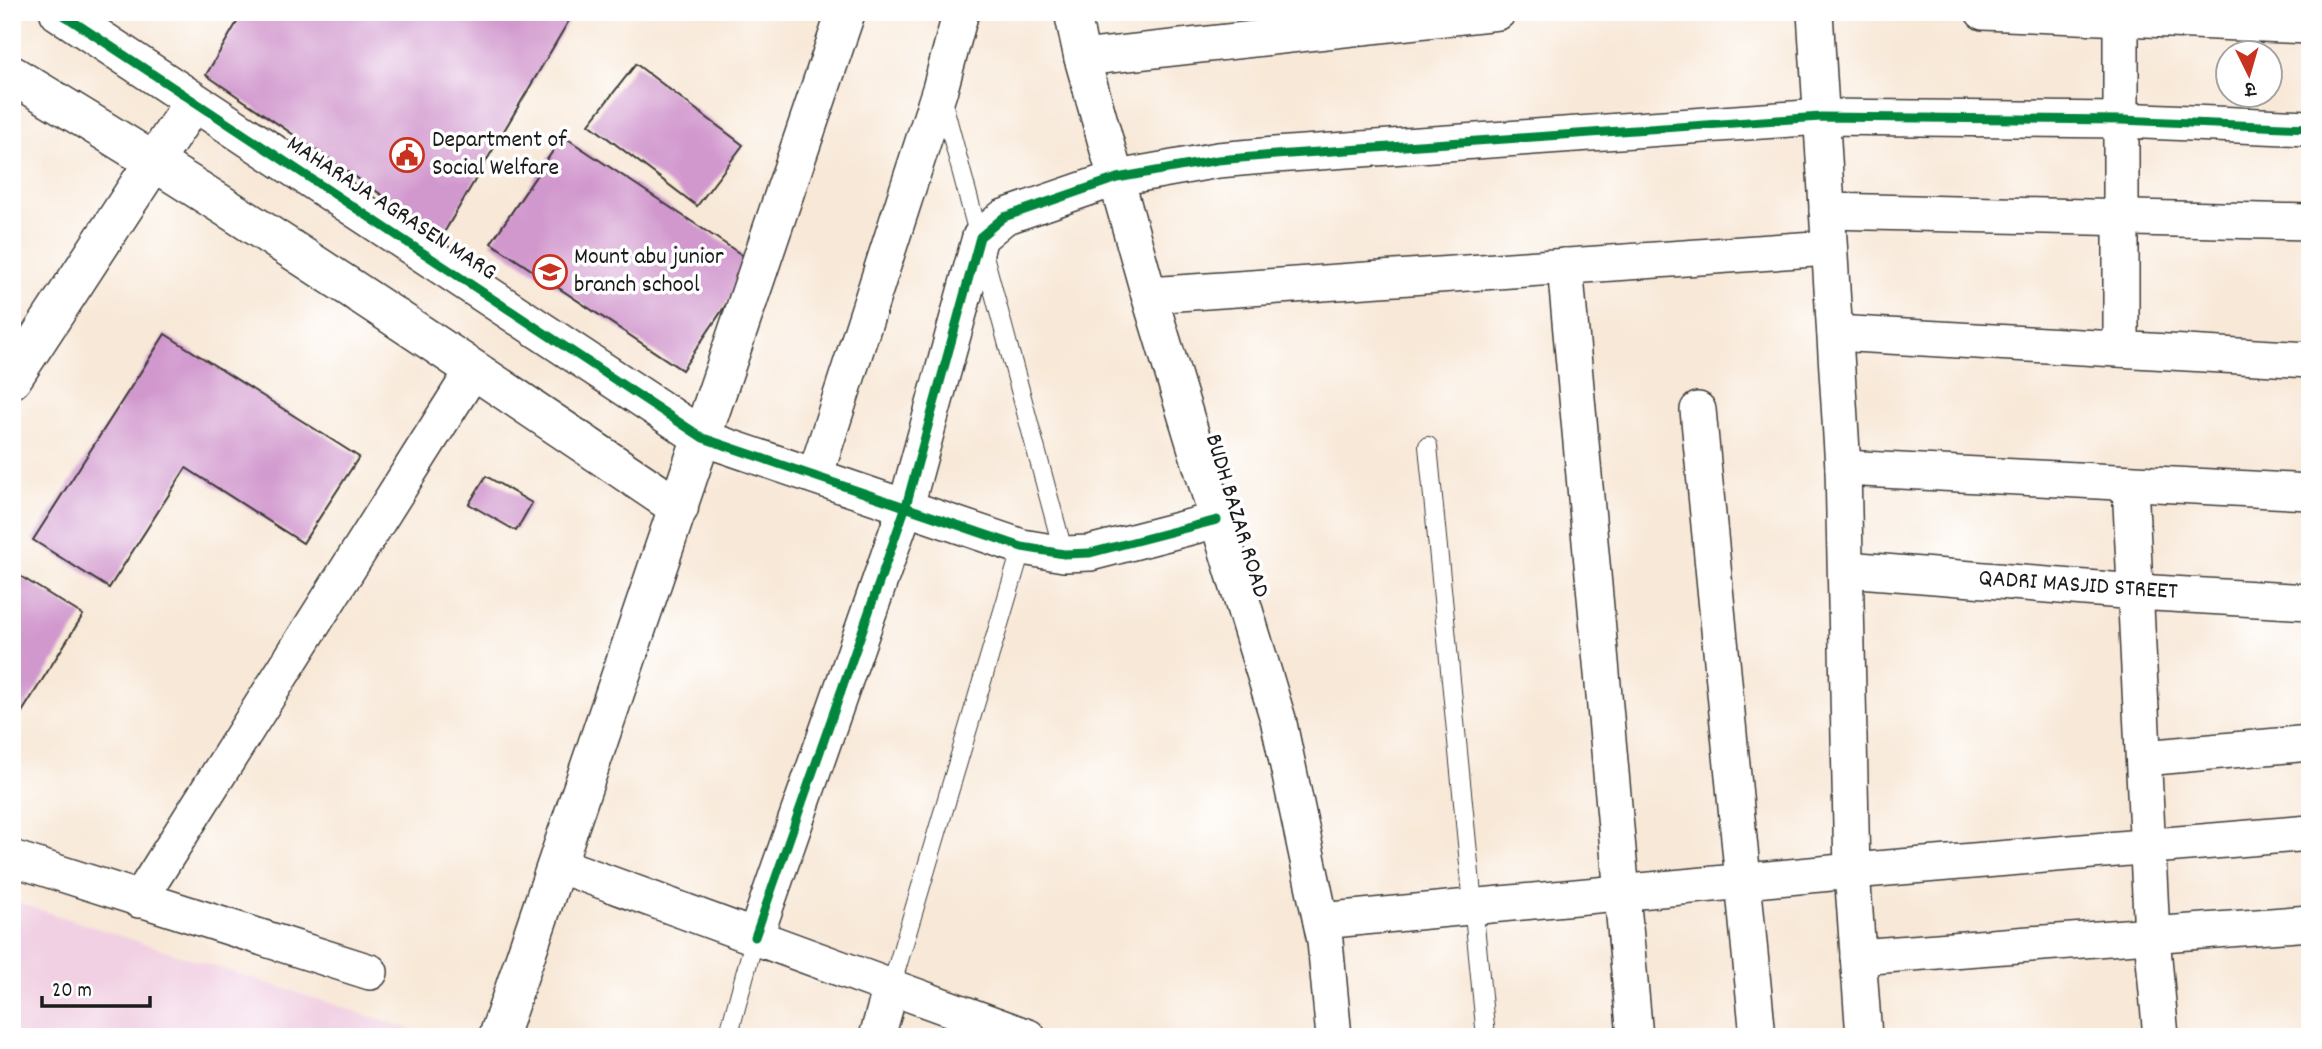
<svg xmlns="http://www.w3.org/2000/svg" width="2322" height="1049" font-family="Dekko,'Playpen Sans Deva',sans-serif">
	<rect width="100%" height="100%" fill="#fff"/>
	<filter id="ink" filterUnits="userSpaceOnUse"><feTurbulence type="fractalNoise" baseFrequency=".0143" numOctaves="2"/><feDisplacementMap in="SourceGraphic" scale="14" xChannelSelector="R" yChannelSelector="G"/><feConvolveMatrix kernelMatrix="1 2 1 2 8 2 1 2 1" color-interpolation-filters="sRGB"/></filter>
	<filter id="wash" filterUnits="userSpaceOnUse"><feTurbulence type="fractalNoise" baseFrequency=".00686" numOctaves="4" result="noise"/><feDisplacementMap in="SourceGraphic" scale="28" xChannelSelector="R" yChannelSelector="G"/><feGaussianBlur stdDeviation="1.57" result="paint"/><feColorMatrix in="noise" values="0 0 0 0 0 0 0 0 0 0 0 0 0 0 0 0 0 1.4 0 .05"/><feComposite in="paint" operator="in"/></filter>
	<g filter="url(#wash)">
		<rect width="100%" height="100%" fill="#f8e8d7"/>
		<polygon fill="#f1d0e3" points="12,901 434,1037 12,1037"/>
		<g id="blocks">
			<g fill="#d198ce">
				<polygon points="243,12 574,12 442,236 206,75"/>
				<polygon points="636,64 743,145 697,206 589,124"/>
				<polygon points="563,136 754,263 682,370 491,243"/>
				<polygon points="165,334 359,457 303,543 186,468 109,588 33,540"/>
				<polygon points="486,476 532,503 516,531 469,504"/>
				<polygon points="12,571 83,615 12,728"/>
			</g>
		</g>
	</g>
	<g filter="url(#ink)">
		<use href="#blocks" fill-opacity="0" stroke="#3d3b38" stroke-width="2"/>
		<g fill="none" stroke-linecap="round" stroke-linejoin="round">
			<g stroke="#3d3b38" stroke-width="20">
				<g id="lane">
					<polyline points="942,99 1064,554"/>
					<polyline points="1428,446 1486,1037"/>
					<polyline points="891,987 1022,547"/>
					<polyline points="728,1037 755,937"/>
				</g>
			</g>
			<g stroke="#3d3b38" stroke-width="38">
				<g id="street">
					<polyline points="1072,12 1082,58 1149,295 1278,719 1325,941 1334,1037"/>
					<polyline points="1815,12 1843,468 1852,871 1864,1037"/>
					<polyline points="1983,12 2310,26"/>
					<polyline points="2121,12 2121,349"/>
					<polyline points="1082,58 1498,12"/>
					<polyline points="1827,211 2310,222"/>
					<polyline points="1565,266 1635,1037"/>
					<polyline points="1149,295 1829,248"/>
					<polyline points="1835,333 2310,360"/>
					<polyline points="1698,410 1758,1037"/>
					<polyline points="703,438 1022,547 1064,554 1090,553 1217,520"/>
					<polyline points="1843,468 2310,492"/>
					<polyline points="815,476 940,89 961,12"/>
					<polyline points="2130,483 2152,936 2161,1037"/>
					<polyline points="1846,569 2136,592 2310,602"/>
					<polyline points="2144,758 2310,743"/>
					<polyline points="12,858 370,972"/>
					<polyline points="556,864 891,987"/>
					<polyline points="139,900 474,369"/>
					<polyline points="1321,921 1852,871 2310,833"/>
					<polyline points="755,937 906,506 980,237 1004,217 1117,178 1218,160 1275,155 1821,117 2121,120 2310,128"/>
					<polyline points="1858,957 2310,923"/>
					<polyline points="877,1037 891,987 1028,1037"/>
				</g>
			</g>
			<g stroke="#3d3b38" stroke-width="41">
				<g id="secondary">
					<polyline points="59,12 703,438"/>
					<path d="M12,75c228,136 447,284 667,433"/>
					<polyline points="12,379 193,102"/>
					<polyline points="498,1037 846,12"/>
				</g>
			</g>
			<use href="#lane" stroke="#fff" stroke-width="18"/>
			<use href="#street" stroke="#fff" stroke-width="35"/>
			<use href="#secondary" stroke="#fff" stroke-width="38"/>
			<g stroke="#fff" stroke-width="13">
				<g id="cycleway">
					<polyline points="59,12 703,438 1022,547 1064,554 1090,553 1217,520"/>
					<polyline points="755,937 906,506 980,237 1004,217 1117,178 1218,160 1275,155 1821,117 2121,120 2310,128"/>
				</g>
			</g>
			<use href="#cycleway" stroke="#00873e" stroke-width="9"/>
		</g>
	</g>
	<defs>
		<g id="civic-ring" transform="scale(1.75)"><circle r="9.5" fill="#fff" stroke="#c8321e" stroke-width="1.5"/><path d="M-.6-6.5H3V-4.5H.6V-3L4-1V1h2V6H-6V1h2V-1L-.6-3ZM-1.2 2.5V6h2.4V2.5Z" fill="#c8321e"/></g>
		<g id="school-ring" transform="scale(1.75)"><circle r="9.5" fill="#fff" stroke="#c8321e" stroke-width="1.5"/><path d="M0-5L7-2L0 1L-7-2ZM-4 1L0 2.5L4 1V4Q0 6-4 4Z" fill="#c8321e"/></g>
	</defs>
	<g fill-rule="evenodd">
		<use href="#civic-ring" x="407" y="155"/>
		<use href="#school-ring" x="550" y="272"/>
	</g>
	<g text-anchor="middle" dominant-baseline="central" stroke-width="7" stroke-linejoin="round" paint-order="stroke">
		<g font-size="24" fill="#1c1c1c" stroke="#fff" text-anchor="start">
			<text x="432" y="141">Department of<tspan x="432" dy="28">Social Welfare</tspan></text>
			<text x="574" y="258">Mount abu junior<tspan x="574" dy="28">branch school</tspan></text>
		</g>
		<g font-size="24" fill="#1c1c1c" stroke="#fff">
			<text transform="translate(391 209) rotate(33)">MAHARAJA AGRASEN MARG</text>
			<text transform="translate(1236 516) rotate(73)">BUDH BAZAR ROAD</text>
			<text transform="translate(2078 586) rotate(4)">QADRI MASJID STREET</text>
		</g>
	</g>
	<rect width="2322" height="1049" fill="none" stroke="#fff" stroke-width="42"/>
	<g transform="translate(2249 74) rotate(175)"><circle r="33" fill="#ffffff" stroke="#a4a4a4" stroke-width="2"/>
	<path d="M0-5L12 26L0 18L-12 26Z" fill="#c8321e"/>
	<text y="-10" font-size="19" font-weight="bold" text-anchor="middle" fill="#1c1c1c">उ</text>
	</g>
	<path d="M42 996v10h108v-10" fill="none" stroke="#1c1c1c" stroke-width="3.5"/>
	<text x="52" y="996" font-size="21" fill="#1c1c1c" stroke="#ffffff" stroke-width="5" paint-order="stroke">20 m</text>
</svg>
